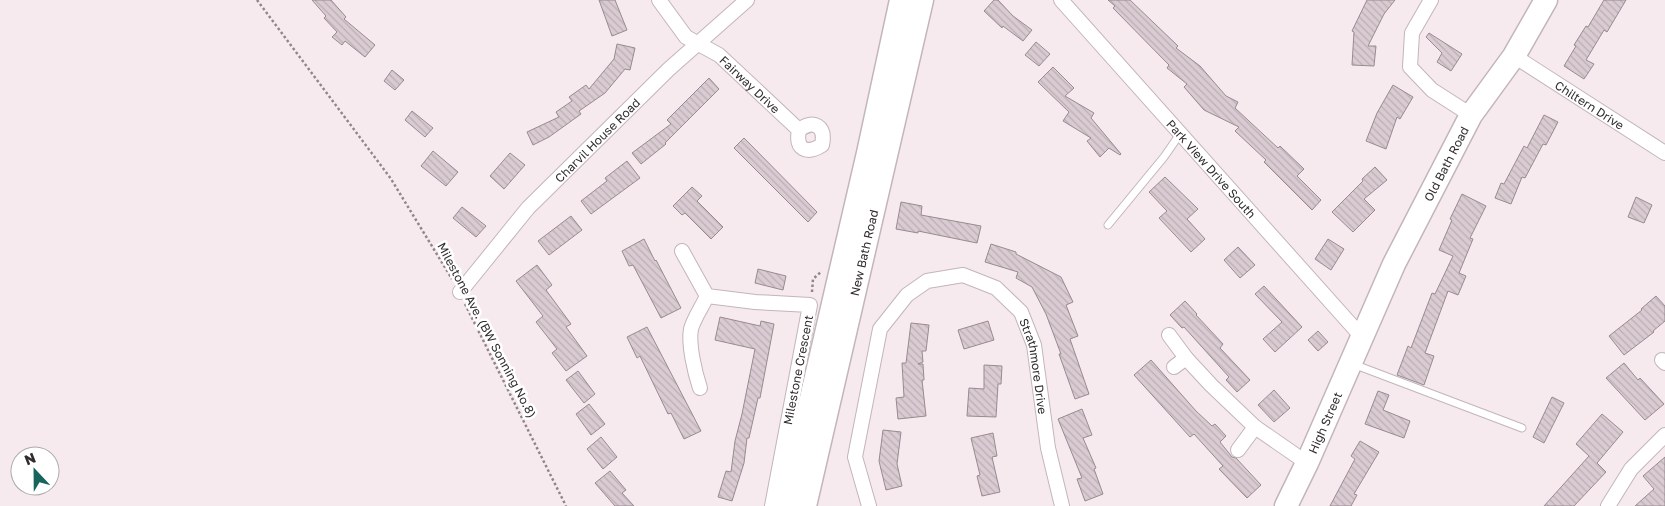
<svg xmlns="http://www.w3.org/2000/svg" width="1665" height="506" font-family="'Golos Text',sans-serif">
	<defs>
		<pattern id="building-back-hatch" width="6" height="6" patternUnits="userSpaceOnUse" patternTransform="scale(1.25)"><rect width="6" height="6" fill="#d9cbd1"/><path d="M-1 5l2 2M0 0l6 6M5-1l2 2" fill="none" stroke="#bbaeb4"/></pattern>
	</defs>
	<rect width="100%" height="100%" fill="#f7eaef"/>
	<g fill="url(#building-back-hatch)" stroke="#978b90">
		<polygon points="312,0 331,0 346,17 344,19 375,45 365,57 345,41 342,45 332,37 337,32 324,18 326,16"/>
		<polygon points="599,0 615,0 627,30 612,36"/>
		<polygon points="994,0 998,0 1013,16 1032,30 1023,41 1003,26 1002,28 984,11"/>
		<polygon points="1108,0 1130,0 1178,46 1176,48 1200,66 1226,96 1238,102 1235,108 1278,148 1280,146 1304,169 1297,176 1321,200 1312,210 1264,162 1266,160 1235,131 1239,127 1204,110 1184,87 1187,84 1167,68 1169,65 1113,8 1115,6"/>
		<polygon points="1367,0 1395,0 1384,14 1368,46 1376,46 1374,66 1352,65 1354,32 1352,31"/>
		<polygon points="1604,0 1626,0 1607,32 1604,30 1586,60 1594,64 1584,79 1564,66 1576,46 1574,45 1586,26 1588,27"/>
		<polygon points="1429,33 1462,54 1451,71 1437,62 1442,53 1426,37"/>
		<polygon points="1036,42 1050,54 1039,66 1025,55"/>
		<polygon points="617,44 635,48 630,70 625,69 605,93 579,111 581,114 549,137 533,145 527,132 559,117 556,112 572,101 569,97 586,85 589,89 614,59"/>
		<polygon points="1053,67 1074,88 1065,96 1094,113 1091,118 1121,154 1120,155 1109,148 1100,157 1087,141 1091,138 1063,121 1069,112 1038,82"/>
		<polygon points="392,70 404,80 395,90 384,81"/>
		<polygon points="709,78 719,89 665,143 666,144 641,164 632,153 671,124 667,120"/>
		<polygon points="1393,85 1413,97 1400,119 1397,117 1386,149 1366,141 1377,113"/>
		<polygon points="412,111 433,128 425,137 405,120"/>
		<polygon points="1544,115 1558,122 1546,145 1543,144 1525,178 1522,177 1511,204 1495,198 1501,183 1504,184 1524,146 1527,148"/>
		<polygon points="744,138 817,212 808,222 734,148"/>
		<polygon points="433,151 458,172 446,186 421,166"/>
		<polygon points="510,153 525,165 504,189 490,176"/>
		<polygon points="627,161 640,178 591,214 581,201 607,181 605,178"/>
		<polygon points="1375,167 1387,180 1364,199 1375,210 1353,232 1332,212 1363,181 1362,179"/>
		<polygon points="1165,177 1198,209 1187,219 1205,239 1191,252 1159,218 1167,211 1149,192"/>
		<polygon points="692,187 702,196 697,201 723,227 711,239 685,213 682,215 673,206"/>
		<polygon points="1462,194 1486,206 1470,238 1473,239 1459,273 1466,276 1458,295 1448,291 1425,353 1434,356 1424,385 1397,375 1408,346 1411,348 1432,293 1435,294 1453,256 1439,250 1452,220 1450,219"/>
		<polygon points="1636,197 1652,205 1644,223 1628,217"/>
		<polygon points="901,202 922,206 921,215 981,226 977,243 918,231 918,233 896,229"/>
		<polygon points="462,207 486,226 476,237 453,218"/>
		<polygon points="571,216 582,230 549,255 538,241"/>
		<polygon points="644,239 655,261 656,260 681,308 661,318 633,265 629,266 622,251"/>
		<polygon points="1328,239 1344,249 1331,270 1315,259"/>
		<polygon points="991,244 1016,252 1016,254 1061,277 1073,302 1066,305 1078,336 1070,339 1089,394 1075,399 1059,354 1061,354 1046,314 1032,287 1016,278 1018,272 985,262"/>
		<polygon points="1238,247 1255,265 1240,278 1224,260"/>
		<polygon points="537,265 552,285 546,290 571,324 566,327 587,356 566,371 552,353 557,349 536,322 543,316 516,281"/>
		<polygon points="758,269 786,276 783,290 755,283"/>
		<polygon points="1264,286 1302,327 1275,352 1263,339 1282,322 1255,294"/>
		<polygon points="1656,296 1665,306 1665,321 1653,331 1654,332 1624,355 1609,336 1642,310 1641,309"/>
		<polygon points="1185,301 1197,314 1196,315 1223,344 1220,348 1250,380 1237,392 1226,380 1229,377 1184,327 1182,328 1170,315"/>
		<polygon points="720,317 760,326 761,321 774,324 760,398 758,398 749,438 747,438 744,463 732,501 718,497 726,471 731,472 735,441 742,414 755,349 715,340"/>
		<polygon points="988,321 994,340 964,349 958,330"/>
		<polygon points="911,323 929,325 926,351 922,351 923,362 918,364 923,364 924,380 922,380 926,416 898,419 896,398 904,397 902,363 906,363"/>
		<polygon points="647,327 701,431 684,439 671,413 668,414 640,356 637,358 627,337"/>
		<polygon points="1318,331 1328,342 1318,351 1308,340"/>
		<polygon points="1151,360 1196,411 1212,426 1215,424 1226,436 1220,442 1232,457 1236,458 1261,485 1247,498 1219,469 1223,466 1194,434 1190,437 1134,375"/>
		<polygon points="1624,363 1638,380 1640,378 1664,404 1645,420 1606,378"/>
		<polygon points="984,365 1002,366 1001,384 998,384 996,417 967,416 969,388 984,389"/>
		<polygon points="578,371 595,394 584,403 566,380"/>
		<polygon points="1274,390 1290,408 1274,422 1258,405"/>
		<polygon points="1378,391 1389,395 1383,410 1410,421 1404,438 1365,424"/>
		<polygon points="1552,397 1564,403 1544,443 1533,437"/>
		<polygon points="589,404 605,424 591,435 576,414"/>
		<polygon points="1082,409 1092,435 1083,438 1096,468 1094,469 1103,494 1085,501 1077,479 1082,478 1058,419"/>
		<polygon points="1602,414 1623,432 1597,463 1606,472 1574,506 1544,506 1589,456 1576,444"/>
		<polygon points="883,430 901,432 897,464 902,486 886,490 879,461"/>
		<polygon points="993,433 997,456 992,457 1000,492 982,496 977,476 980,475 971,438"/>
		<polygon points="601,437 617,457 603,469 587,449"/>
		<polygon points="1360,441 1379,452 1354,494 1357,495 1351,506 1330,506 1355,459 1351,456"/>
		<polygon points="1665,457 1665,506 1635,506 1654,489 1643,476"/>
		<polygon points="610,471 626,490 622,493 634,506 615,506 595,483"/>
	</g>
	<g fill="none" stroke-linecap="round" stroke-linejoin="round">
		<g stroke="#c2b5bb" stroke-width="9">
			<g id="service">
				<polyline points="1108,225 1164,157 1180,134"/>
				<polyline points="1353,364 1522,428"/>
			</g>
		</g>
		<g stroke="#c2b5bb" stroke-width="16">
			<g id="minor">
				<path id="s1" d="M659,0l27,37 33,18 80,75c15,-11 27,-4 23,15 -16,10 -27,4 -23,-15"/>
				<path id="s2" d="M1061,0l301,337"/>
				<polyline points="1431,0 1412,33 1410,67 1432,90 1471,115"/>
				<path id="s3" d="M1514,56l151,97"/>
				<polyline points="682,251 707,296 755,302 810,305 772,506"/>
				<path id="s4" d="M460,292l68,-84 141,-139 78,-69"/>
				<polyline points="1169,335 1186,358 1211,385 1255,427 1307,463"/>
				<polyline points="1662,360 1665,363"/>
				<polyline points="1174,367 1186,358"/>
				<path d="M700,388c-5,-15 -12,-44 -9,-59 3,-11 11,-22 16,-33"/>
				<polyline points="1238,450 1255,427"/>
				<path id="s5" d="M869,506l-14,-49 25,-128 27,-34 20,-14 36,-6 33,13 25,24 13,33 14,103 14,58"/>
				<polyline points="1608,506 1631,469 1665,435"/>
			</g>
		</g>
		<g stroke="#c2b5bb" stroke-width="25">
			<g id="primary">
				<polyline points="786,506 868,153 901,0"/>
				<path id="s6" d="M805,506l117,-506"/>
				<path id="s7" d="M1286,506l21,-43 87,-199 77,-149 43,-59 32,-56"/>
			</g>
		</g>
		<g stroke="#8f868a" stroke-width="2.5" stroke-dasharray="2.5 2.5" stroke-linecap="butt">
			<polyline points="257,0 391,179 452,279"/>
			<polyline points="812,292 813,279 822,271"/>
			<polyline points="465,304 566,506"/>
		</g>
		<use href="#service" stroke="#fff" stroke-width="7"/>
		<use href="#minor" stroke="#fff" stroke-width="14"/>
		<use href="#primary" stroke="#fff" stroke-width="22"/>
	</g>
	<g text-anchor="middle" dominant-baseline="central" stroke-width="5" stroke-linejoin="round" paint-order="stroke">
		<g font-size="12" fill="#312c2e" stroke="#fff">
			<text stroke="none"><textPath href="#s1" startOffset="126">Fairway Drive</textPath></text>
			<text stroke="none"><textPath href="#s3" startOffset="90">Chiltern Drive</textPath></text>
			<text stroke="none"><textPath href="#s4" startOffset="205">Charvil House Road</textPath></text>
			<text stroke="none"><textPath href="#s7" startOffset="378">Old Bath Road</textPath></text>
			<text stroke="none"><textPath href="#s2" startOffset="226">Park View Drive South</textPath></text>
			<text stroke="none"><textPath href="#s6" startOffset="260">New Bath Road</textPath></text>
			<text transform="translate(487 330) rotate(62)">Milestone Ave. (BW Sonning No.8)</text>
			<text stroke="none"><textPath href="#s5" startOffset="412">Strathmore Drive</textPath></text>
			<text transform="translate(798 370) rotate(-79)">Milestone Crescent</text>
			<text stroke="none"><textPath href="#s7" startOffset="92">High Street</textPath></text>
		</g>
	</g>
	<g transform="translate(35 471) rotate(338)"><circle r="24" fill="#ffffff" stroke="#adabab"/>
	<path d="M0-4L9 19L0 12L-9 19Z" fill="#17645e"/>
	<text y="-8" font-size="14" font-weight="bold" text-anchor="middle" fill="#312c2e">N</text>
	</g>
</svg>
